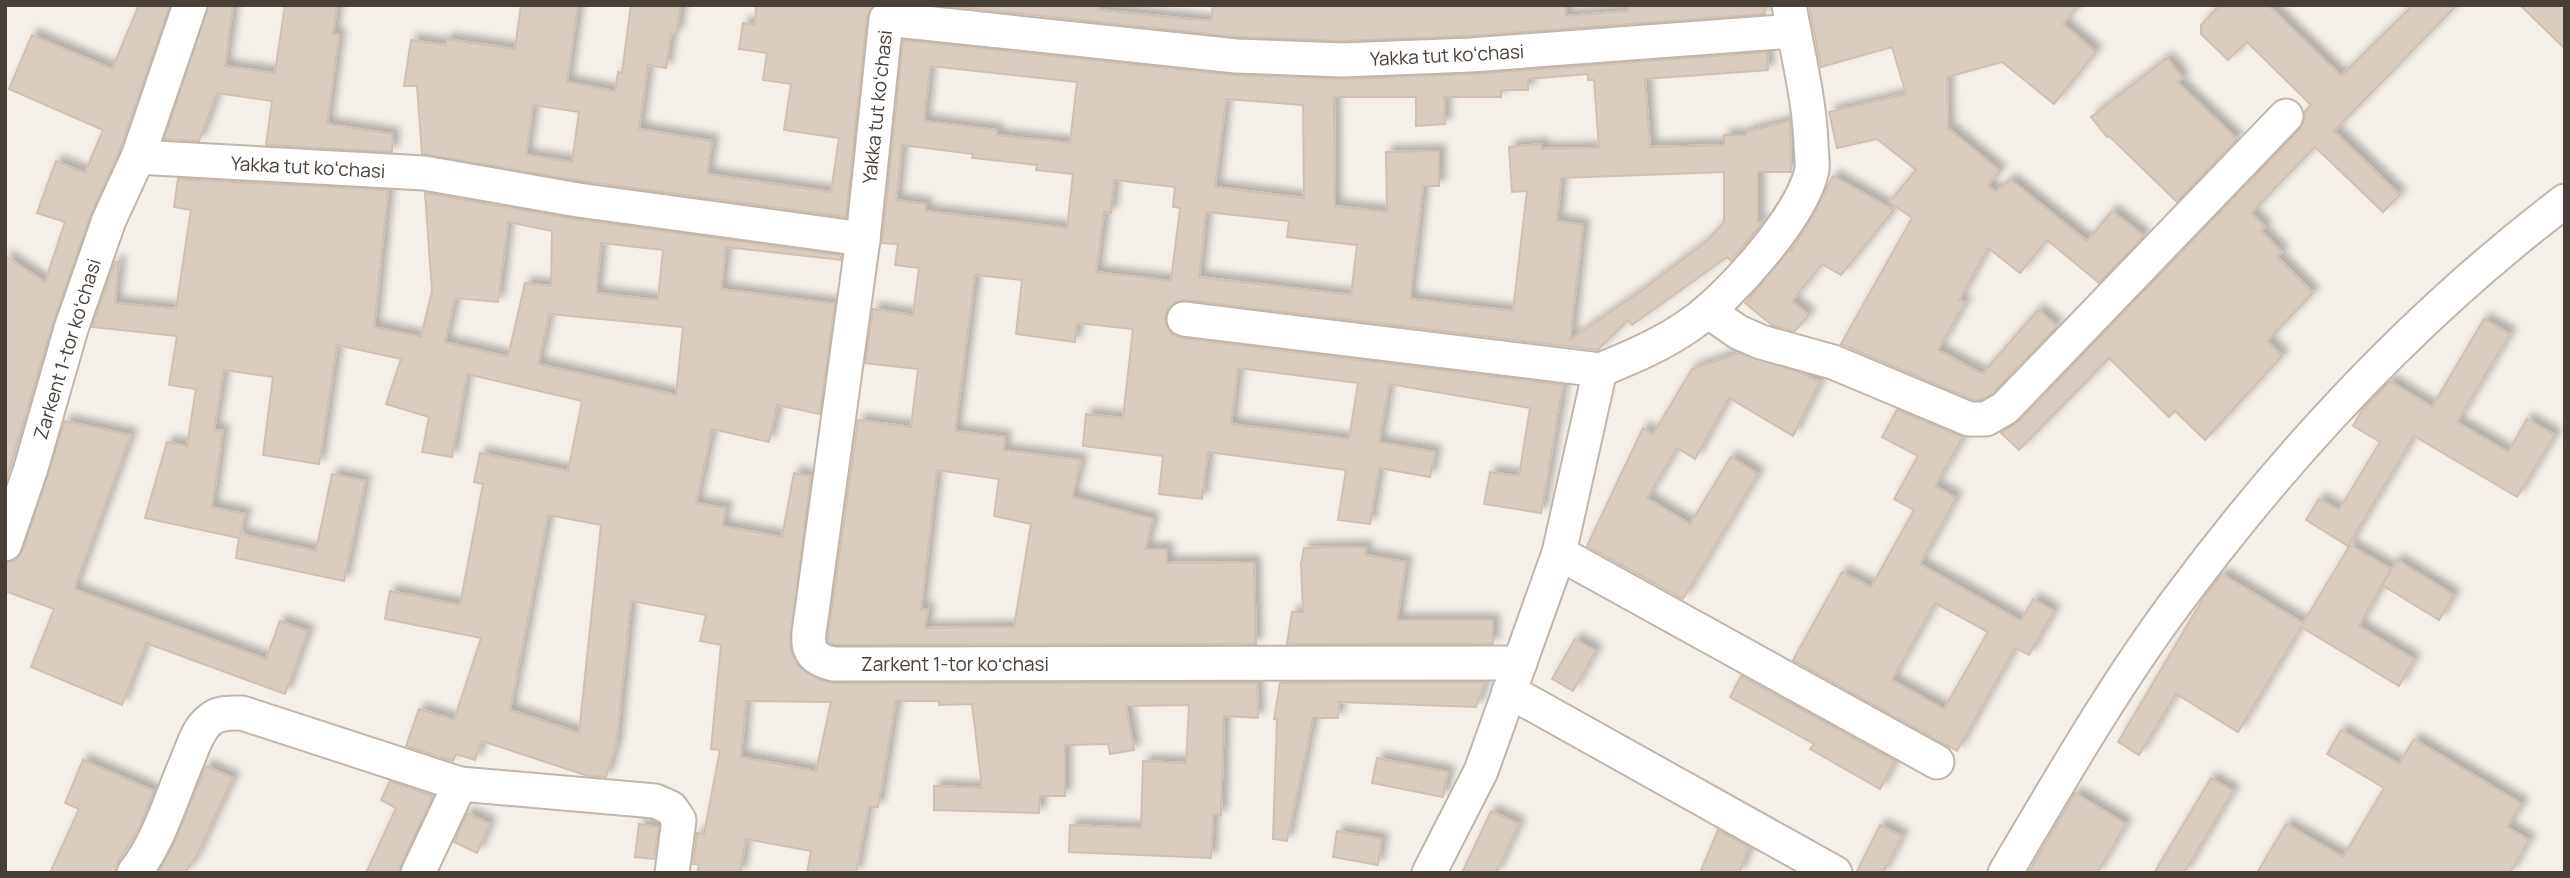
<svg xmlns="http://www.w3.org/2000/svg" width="2570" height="878" font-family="Manrope,sans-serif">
	<defs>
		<filter id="shadow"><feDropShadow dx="6" dy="-6" stdDeviation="3.5" flood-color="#0004"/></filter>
	</defs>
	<rect width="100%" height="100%" fill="#f4efe9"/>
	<g fill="#d9ccc1" stroke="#d1c0b1" stroke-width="2" fill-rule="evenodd" filter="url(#shadow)">
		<polygon points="139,5 170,5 120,150 91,214 53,323 5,484 5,256 45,282 65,222 37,213 46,188 56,161 85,173 103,130 9,89 32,35 112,69"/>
		<polygon points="209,5 233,5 225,66 275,73 285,5 337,5 333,34 339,35 327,124 393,134 392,152 266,145 272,101 217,93 199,141 164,139"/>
		<path d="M521,5h57l-11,77 48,9 3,-19 4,1 9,-68h50l-5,30 -5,-1 -5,34 -18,-3 -9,64 73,12 -5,33 124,18 8,-54 -55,-8 7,-46 -28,-4 4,-27 -28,-4 4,-26 12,2 1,-20h117l-6,12 -21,200 -265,-36 -159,-27 -5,-68h-13l7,-46 35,5v-6l69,10zM533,105l46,7 -7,50 -46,-7z"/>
		<polygon points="939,5 1099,5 1098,10 1211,21 1213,5 1565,5 1566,16 1629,11 1628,5 1764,5 1765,14 1470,36 1342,41 1237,37"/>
		<polygon points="1809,5 2078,5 2063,24 2096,52 2054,104 2002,62 1947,77 1948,128 2000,171 1988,185 1995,192 2011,180 2087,241 2112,211 2144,236 2099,283 2047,240 2020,273 1988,248 1959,300 1965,303 1938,350 1982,374 2038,310 2057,326 1993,393 1981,400 1973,400 1841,344 1912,218 1889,202 1916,170 1877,139 1837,148 1829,112 1906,94 1892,47 1821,67"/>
		<polygon points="2220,5 2268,5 2341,76 2413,5 2457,5 2334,131 2400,195 2383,212 2315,147 2251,213 2265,227 2261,231 2282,252 2277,257 2313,293 2267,341 2282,356 2205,440 2175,411 2169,417 2109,358 2019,450 2001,433 2019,421 2300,129 2304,121 2305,111 2311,105 2247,42 2228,60 2201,34 2201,25"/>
		<polygon points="2520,5 2565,5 2565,49"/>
		<path d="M903,40l331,35 107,4 131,-5 295,-22 1,18 -123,9 5,68 74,-2v-10h22v-3l44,-11 1,51h-33v50h5l-32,39 -4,-4 -95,68 -4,-5 -30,30 -412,-50 -10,2 -8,6 -3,9 2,10 6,8 9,3 381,47 -22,128 -57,-9 6,-32 29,4 11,-68 -141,-24 -10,58 56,10 -5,25 -51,-9 -9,56 -32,-4 8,-50 -138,-18 -6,47 -43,-5 4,-38 -80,-10 3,-32 37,4 10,-89 -56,-6 -2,19 -59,-8 6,-54 -47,-5 -20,156 50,6 -2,13 78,10 -9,37 81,22 -8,30h22v14l87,-1 2,82 -420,1 -8,-3v-7l30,-215 53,7 7,-58 -53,-6 8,-54 40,6 6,-47 -24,-3 3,-21 -16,-1zM930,66l147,16 -7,61 -74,-8 1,-5 -73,-9zM1588,74v6h6l5,68 -57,1v-5l-33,3 3,45 15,-1 -14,120 -103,-12 13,-113h16v-35l-53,1 1,60 -52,-6 -1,-109h82v29l29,-2 -1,-27h57v-7h27v-11zM1226,99l77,6 1,93 -89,-11zM902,145l71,9 -1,4 65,7 -1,5 37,4 -6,54 -142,-17 1,-7 -30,-4zM1724,172v50l-16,18 -66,50 -72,50 13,-115 -26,-4 4,-43zM1114,180l61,7 -2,20 7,1 -9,73 -75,-9 8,-60 7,1zM1206,212l83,9 -2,16 70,8 -6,50 -152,-18zM1238,368l120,15 -9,56 -118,-15zM937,470l62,9 -5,37 37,8 -17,103 -89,1 3,-19 -7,1z"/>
		<polygon points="2167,58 2183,78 2177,82 2237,139 2177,202 2109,136 2107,137 2091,117"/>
		<polygon points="1833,176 1894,210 1841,275 1822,264 1792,301 1809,315 1795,331 1772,325 1745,303 1791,248 1791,251 1811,219"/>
		<path d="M178,179l210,11 -14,137 47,10 11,-46 -7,-98 150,26 266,36v5l-115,-13 -5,42 114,15 -15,110 -43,-9 -8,37 -57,-13 -16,74 30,5 -4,18 60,11 12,-64 17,3 -21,166 3,15 5,8 10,9 13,6 13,3h423l1,35 -34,-2 -3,99h-8l-2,43 -142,-6 1,-27 71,3 2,-67 43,2 3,-58 -63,1 8,44 -24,4 -2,-10 -43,1v51h-25l-1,17 -105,-3v-24l48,2 -10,-84 -33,1v-4h-43l-18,106h-10l-12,66h-49l4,-22 -65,-12 -6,34h-43l2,-8 -6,-1 4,-31 7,1 16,-84 -9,-1 10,-104 -21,-4 6,-26 -75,-14 -15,144 -10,32 -18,-1 -106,-35 -7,19 -19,-6 -3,7 -47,-15 13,-37 35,11 27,-82 -96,-19 5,-28 70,14 23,-121 -9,-2 6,-29 88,18 14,-70 -115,-27 -15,83 -30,-5 7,-35 -43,-13 15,-45 -64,-14 -18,119 -56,-9 10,-78 -49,-7 -10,60 9,1 -11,76 33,7 -5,20 76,17 16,-77 33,7 -21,100 -108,-23 3,-20 -94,-20 22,-76 20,4 9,-57 -27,-4 8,-49 -85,-9 23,-65h4l-4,41 61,6 15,-99 -17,-3zM508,222l44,9 -1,55 -26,-3 -17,74 -63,-15 10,-44 43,4zM601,243l62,7 -5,50 -62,-7zM549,314l134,13 -7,68 -138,-31zM548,515l53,10 -22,208 -69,-23zM746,701l85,1 -15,69 -75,-14z"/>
		<polygon points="2484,319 2510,334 2457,422 2508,452 2527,419 2555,435 2517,497 2414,436 2348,546 2306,520 2319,499 2339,510 2380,442 2353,426 2363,409 2390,381 2432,407"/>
		<polygon points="1739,353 1802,373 1820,382 1793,436 1729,398 1695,459 1677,448 1647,498 1690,524 1731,457 1758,474 1683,599 1587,546 1643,428 1653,434 1692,369"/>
		<path d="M1897,410l66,27 -28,49 21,12 -36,66 101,57 12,-22 21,12 -25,44 -14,-7 -58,103 -164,-91 49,-88 29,15 43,-77 -20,-11 24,-43 -36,-19zM1935,603l53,29 -44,77 -52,-29z"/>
		<polygon points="65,421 131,435 74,589 266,659 280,621 308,631 285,694 146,643 122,705 31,667 54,609 5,591 5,563 17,559 23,550"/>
		<polygon points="2350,545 2391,569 2359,626 2414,659 2399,686 2301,627 2238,732 2176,694 2139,755 2118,742 2204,597 2222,574 2303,623"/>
		<polygon points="1366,547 1365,555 1406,562 1397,620 1493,620 1493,644 1287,644 1292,612 1303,612 1301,564 1304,548"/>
		<polygon points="2397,560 2454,595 2439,620 2382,585"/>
		<polygon points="1575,639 1596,651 1573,691 1552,679"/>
		<polygon points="1741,676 1895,761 1880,789 1810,749 1814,744 1730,697"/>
		<polygon points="1485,682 1476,707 1339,702 1338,718 1313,718 1287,841 1273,839 1277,719 1274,719 1280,683"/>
		<polygon points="2341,730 2399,764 2414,739 2522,804 2507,827 2529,840 2510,873 2257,873 2286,824 2343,857 2384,788 2327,754"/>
		<polygon points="1377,758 1448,772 1443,797 1372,783"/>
		<polygon points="83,760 154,791 140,826 118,862 115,873 50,873 79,809 65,803"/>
		<polygon points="206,766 233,778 195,859 184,873 158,873 175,841"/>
		<polygon points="2211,778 2233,791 2184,873 2154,873"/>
		<polygon points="390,781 433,796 401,865 399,873 366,873 396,808 381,800"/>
		<polygon points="2075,793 2126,824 2097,873 2028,873"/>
		<polygon points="1491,811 1519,824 1496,873 1462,873"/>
		<polygon points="467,813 490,824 477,853 454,842"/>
		<polygon points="639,824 659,827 654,859 635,857"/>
		<polygon points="1880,825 1902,836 1883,873 1856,873"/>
		<polygon points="1718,830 1749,847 1739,873 1700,873"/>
		<polygon points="1337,831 1382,839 1378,865 1333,857"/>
	</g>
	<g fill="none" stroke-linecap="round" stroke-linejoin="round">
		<g stroke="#c0b6ab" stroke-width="37">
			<g id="street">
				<polyline points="138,157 424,173 578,200 863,239"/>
				<polyline points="1708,311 1738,332 1761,342 1833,362 1969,419 1986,419 2005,408 2286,116"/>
				<polyline points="1184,319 1600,370"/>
				<polyline points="5,544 31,468 71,329 109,220 138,157 190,5"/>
				<polyline points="1559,553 1937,762"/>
				<path d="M1520,663l-686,1c-19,-4 -27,-11 -25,-31l54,-394 23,-220 350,37 106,4 129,-5 323,-24"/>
				<polyline points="1509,691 1835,873"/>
				<polyline points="460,784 655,801 671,808 679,820 672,873"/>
				<path d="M134,873c25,-31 37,-75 53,-112 6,-14 11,-33 24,-42 9,-7 20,-6 31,-6l218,71 -42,89"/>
				<path d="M1429,873l52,-102 78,-218 41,-183c32,-13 63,-26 91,-46 39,-27 111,-108 121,-154 1,-8 -1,-19 -1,-27 -2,-46 -14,-92 -22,-138"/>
				<path d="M2005,873c54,-91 107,-184 170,-269 111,-150 241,-290 390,-403"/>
			</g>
		</g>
		<use href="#street" stroke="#fff" stroke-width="33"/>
	</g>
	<g text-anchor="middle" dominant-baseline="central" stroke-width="7" stroke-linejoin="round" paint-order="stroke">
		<g font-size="19" fill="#483f37" stroke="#fff">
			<text transform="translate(1447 55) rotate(-3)">Yakka tut koʻchasi</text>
			<text transform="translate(877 107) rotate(-84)">Yakka tut koʻchasi</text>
			<text transform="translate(308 167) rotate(3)">Yakka tut koʻchasi</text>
			<text transform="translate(67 349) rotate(-73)">Zarkent 1-tor koʻchasi</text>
			<text x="955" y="664">Zarkent 1-tor koʻchasi</text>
		</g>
	</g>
	<rect width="2570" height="878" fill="none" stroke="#483f37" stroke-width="14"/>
</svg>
